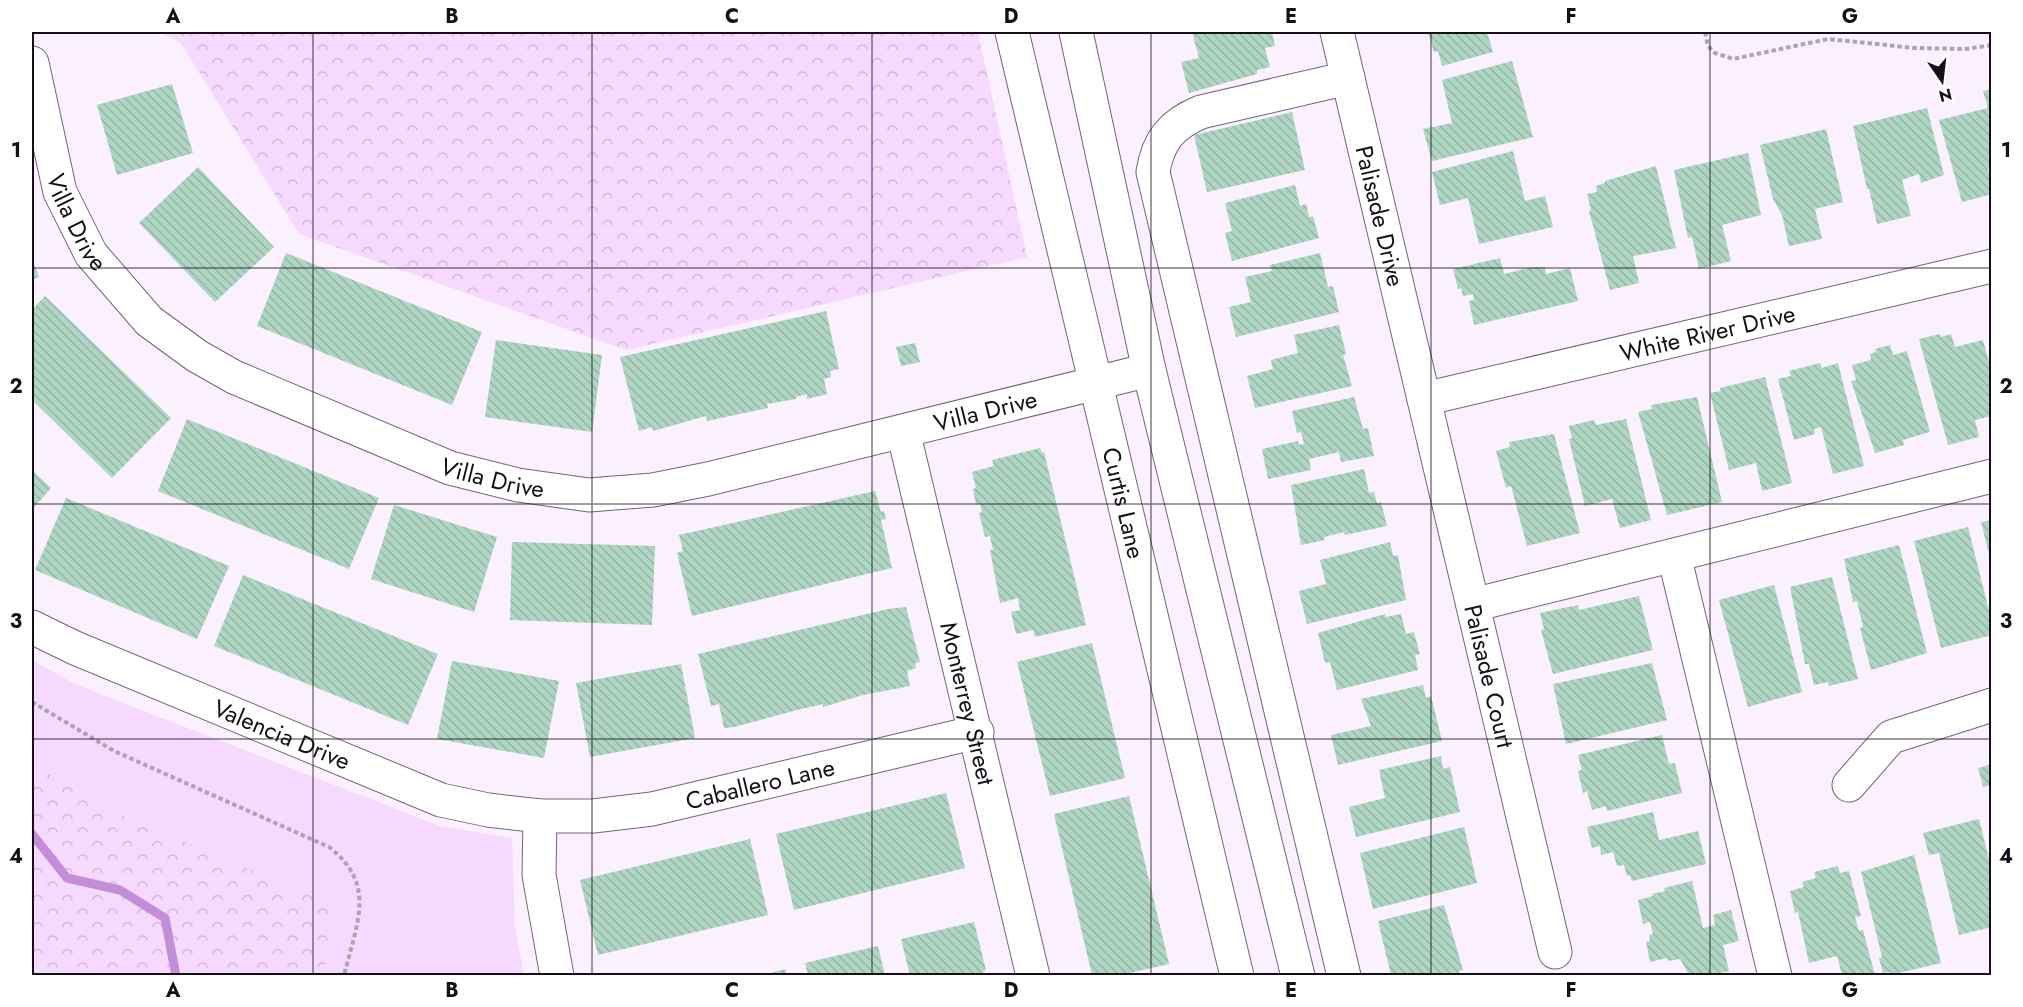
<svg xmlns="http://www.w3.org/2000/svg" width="2023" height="1007" font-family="Jost,sans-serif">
	<defs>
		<pattern id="forest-crowns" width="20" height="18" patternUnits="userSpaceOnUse" patternTransform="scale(1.5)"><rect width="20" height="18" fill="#f5d9ff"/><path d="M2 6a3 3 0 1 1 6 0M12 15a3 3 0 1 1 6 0" fill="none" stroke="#d1b9da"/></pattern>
		<pattern id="building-back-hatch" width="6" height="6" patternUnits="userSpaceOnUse" patternTransform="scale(1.5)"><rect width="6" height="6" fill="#afd5c3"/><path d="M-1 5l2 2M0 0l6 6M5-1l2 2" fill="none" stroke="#96b6a7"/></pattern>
	</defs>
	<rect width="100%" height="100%" fill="#fbf1fe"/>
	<polygon fill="#f5d9ff" points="32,660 77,685 440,826 512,838 515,928 524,975 323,975 335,907 93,802 32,763"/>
	<g fill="url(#forest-crowns)">
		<polygon points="159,32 978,32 1027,257 626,350 299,234 181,43"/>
		<polygon points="32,763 93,802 336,907 323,975 32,975"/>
	</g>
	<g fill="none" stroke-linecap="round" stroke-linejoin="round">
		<polyline stroke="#c48dd7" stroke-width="9" points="32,834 67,878 120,890 165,918 176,976"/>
	</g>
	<g fill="url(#building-back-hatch)">
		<polygon points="1192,32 1272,32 1275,46 1265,48 1270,67 1257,70 1257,74 1189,93 1181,62 1199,58"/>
		<polygon points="1428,32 1487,32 1493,52 1442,66 1438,51 1434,52"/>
		<polygon points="1512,61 1533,137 1432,161 1423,129 1452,123 1442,80"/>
		<polygon points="172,84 193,153 117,175 97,105"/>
		<polygon points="1992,89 1992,167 1988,168 1992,194 1962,202 1939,120 1988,108 1983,91"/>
		<polygon points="1927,108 1944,175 1921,183 1919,174 1902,180 1911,216 1877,224 1869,189 1867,189 1853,126"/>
		<polygon points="1292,112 1305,170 1207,192 1194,135"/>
		<polygon points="1826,129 1843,202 1815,209 1822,239 1789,246 1782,215 1773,199 1760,145"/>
		<polygon points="1513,151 1525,201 1545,196 1553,227 1479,244 1468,198 1440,205 1432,172"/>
		<polygon points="1748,153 1761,215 1722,225 1731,261 1699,269 1692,237 1688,238 1674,170"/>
		<polygon points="1656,166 1676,248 1633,256 1639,283 1610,290 1589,211 1591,210 1587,194 1597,192 1596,186 1605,183 1605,181"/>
		<polygon points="198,167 274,247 215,302 139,223"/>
		<polygon points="1295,185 1300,206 1306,204 1309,217 1313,216 1319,238 1232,261 1225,233 1232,231 1225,203"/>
		<polygon points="286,253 482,332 452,405 257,326"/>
		<polygon points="1320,253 1328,287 1333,286 1339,312 1236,337 1229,307 1251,302 1245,277 1272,271 1270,265"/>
		<polygon points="1500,258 1504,274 1532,267 1545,267 1546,274 1570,268 1578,301 1474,325 1469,301 1474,300 1473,294 1463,296 1461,288 1458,289 1453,269"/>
		<polygon points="32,259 39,277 32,280"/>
		<polygon points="45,296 171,418 112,478 32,400 32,310"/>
		<polygon points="826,311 839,369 830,371 831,377 824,379 827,394 807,399 807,394 796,397 796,399 767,404 768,408 707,421 706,416 653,431 652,427 639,431 620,357"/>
		<polygon points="1339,325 1346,354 1343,355 1352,386 1255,408 1247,376 1273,369 1271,360 1298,353 1294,335"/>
		<polygon points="1940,334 1941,337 1951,334 1955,347 1983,340 1992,373 1992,416 1975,420 1979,437 1948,445 1919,339"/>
		<polygon points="496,340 602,355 592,432 485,417"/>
		<polygon points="915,343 920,362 901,366 896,347"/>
		<polygon points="1890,345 1893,355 1907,351 1930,432 1903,440 1904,445 1875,453 1851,381 1856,380 1852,365 1871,360 1870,354 1876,352 1875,349"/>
		<polygon points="1820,363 1822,368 1838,363 1864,466 1833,474 1821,427 1814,429 1815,434 1794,440 1778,379 1791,376 1789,371"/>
		<polygon points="1765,377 1792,483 1762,491 1756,463 1729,470 1710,393 1721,391 1720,388"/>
		<polygon points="1354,397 1363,429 1368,428 1374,456 1341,462 1339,452 1309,459 1311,470 1268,479 1262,449 1298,441 1299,445 1304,444 1301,432 1297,433 1292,411"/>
		<polygon points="1697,397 1722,502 1667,515 1638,412 1652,409 1651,405"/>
		<polygon points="187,419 379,498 349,569 158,491"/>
		<polygon points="1626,419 1651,520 1620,528 1612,499 1585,506 1569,439 1572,438 1569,426 1594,420 1596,425"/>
		<polygon points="1554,434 1580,533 1527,546 1511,486 1506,488 1496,451 1510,447 1509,442"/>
		<polygon points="1040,448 1042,453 1044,452 1086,625 1035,637 1033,630 1016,634 1011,612 1020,610 1018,598 1000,603 990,550 993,550 990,536 985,537 979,513 982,512 980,504 976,505 973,489 976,488 972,472 994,466 992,460"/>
		<polygon points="1364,469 1369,493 1374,492 1377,503 1381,502 1387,526 1345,535 1344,532 1324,537 1325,540 1301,545 1291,485"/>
		<polygon points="32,470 51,488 32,510"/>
		<polygon points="875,491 881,512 884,511 886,519 881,520 892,568 692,616 677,553 683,551 679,535"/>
		<polygon points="66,498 229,566 197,639 35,570"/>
		<polygon points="394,505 497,537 474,612 371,579"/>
		<polygon points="1992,520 1992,562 1991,562 1981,522"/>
		<polygon points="1968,527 1992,623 1992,635 1941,648 1914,541"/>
		<polygon points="512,542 655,546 652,625 510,620"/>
		<polygon points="1390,542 1393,556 1398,555 1406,600 1307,624 1299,591 1326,584 1320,560"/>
		<polygon points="1899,545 1927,653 1871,670 1860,628 1863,627 1857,601 1853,602 1844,559"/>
		<polygon points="243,575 438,654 408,725 214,646"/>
		<polygon points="1832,577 1858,679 1829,686 1828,682 1814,685 1809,664 1805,664 1790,587"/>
		<polygon points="1774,585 1802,692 1748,707 1719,600"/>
		<polygon points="1639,596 1653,650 1553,674 1541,630 1544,629 1540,613 1578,605 1579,610"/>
		<polygon points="906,607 920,662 915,663 916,668 907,671 910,686 863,695 823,707 823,704 797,710 734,727 724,728 719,704 711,706 698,654 888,609"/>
		<polygon points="1385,614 1386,617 1401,614 1406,634 1414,632 1420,654 1415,655 1418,670 1337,690 1330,662 1325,663 1318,633"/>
		<polygon points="1092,643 1125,778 1050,796 1017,662"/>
		<polygon points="452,661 559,681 544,758 437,739"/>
		<polygon points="1652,663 1667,720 1566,744 1553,684"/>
		<polygon points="681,664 695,738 590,757 576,683"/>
		<polygon points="1423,685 1426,698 1431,696 1442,741 1338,765 1331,735 1371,726 1361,699"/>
		<polygon points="1662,735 1669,764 1675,763 1682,793 1607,811 1606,806 1592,810 1587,791 1583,793 1578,771 1582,770 1578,755"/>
		<polygon points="1441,756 1443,769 1450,767 1460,812 1356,837 1349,807 1385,798 1379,770"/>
		<polygon points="1992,764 1992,785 1983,787 1978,768"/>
		<polygon points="946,793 965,868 794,910 776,834"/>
		<polygon points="1129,796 1169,964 1121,975 1092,975 1054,814"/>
		<polygon points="1653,812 1659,840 1698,831 1706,864 1632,881 1630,875 1627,876 1624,865 1617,866 1613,852 1601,855 1600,846 1592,848 1587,827"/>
		<polygon points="1979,819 1992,871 1992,927 1959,935 1939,853 1929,855 1923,833"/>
		<polygon points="1464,827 1477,883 1373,909 1360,853"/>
		<polygon points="750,839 768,915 598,955 580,880"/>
		<polygon points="1914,855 1941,963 1890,975 1890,972 1883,973 1879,958 1882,957 1861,872"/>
		<polygon points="1838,866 1840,873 1849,871 1861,916 1855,917 1859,931 1863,930 1875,975 1842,975 1837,956 1809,963 1798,912 1795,913 1790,891 1804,887 1802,882 1816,878 1814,872"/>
		<polygon points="1692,881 1703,928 1715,925 1713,915 1731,910 1739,941 1723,945 1729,971 1711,975 1689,975 1680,959 1668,961 1667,958 1650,962 1646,942 1650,941 1649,935 1653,934 1650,922 1643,924 1638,900 1653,896 1652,894 1665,891 1664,888"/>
		<polygon points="1444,905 1463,970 1459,971 1460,975 1391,975 1378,921"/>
		<polygon points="974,922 986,970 983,971 984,975 910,975 901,939"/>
		<polygon points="878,946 885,975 808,975 805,963"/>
		<polygon points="785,969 787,975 764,975"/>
	</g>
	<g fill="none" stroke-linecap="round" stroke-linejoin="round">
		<g stroke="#76627d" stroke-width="35">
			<g id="minor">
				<path id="s1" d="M1012,32l225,944"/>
				<polyline points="1076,32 1149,370 1298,976"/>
				<path id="s2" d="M1337,32l218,920"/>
				<path id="s3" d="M32,63l28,129 31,62 58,67 48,35 37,21 216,91 68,17 71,10 64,-5 55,-11 441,-109"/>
				<path id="s4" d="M1424,399l568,-133"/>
				<path id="s5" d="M903,431l130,545"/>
				<polyline points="1674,555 1775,976"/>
				<polyline points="1473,605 1992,476"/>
				<path id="s6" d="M32,627l43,21 366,152 47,10 52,6h53l59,-7 325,-77"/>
				<polyline points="1849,785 1891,737 1992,705"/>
				<polyline points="540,816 539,875 557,976"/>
				<path d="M1344,976l-191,-804c5,-32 19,-48 48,-60l147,-34"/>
			</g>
		</g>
		<g stroke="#ada4b0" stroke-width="4" stroke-dasharray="4.5 3" stroke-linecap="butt">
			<polyline points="1705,32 1708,46 1715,53 1733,59 1828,39 1915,48 1966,49 1992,45"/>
			<path d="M32,702l82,49 215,96c49,38 27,77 15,129"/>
		</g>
		<use href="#minor" stroke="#fff" stroke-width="33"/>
	</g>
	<path fill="none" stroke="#160f19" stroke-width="1.5" stroke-opacity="0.55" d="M313,32v944M592,32v944M872,32v944M1151,32v944M1431,32v944M1710,32v944M32,268h1960M32,504h1960M32,739h1960"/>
	<g text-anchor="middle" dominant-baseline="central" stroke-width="5" stroke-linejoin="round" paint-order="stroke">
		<g font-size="24" fill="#160f19" stroke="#fff">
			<text stroke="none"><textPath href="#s2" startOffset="189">Palisade Drive</textPath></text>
			<text stroke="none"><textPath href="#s3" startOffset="166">Villa Drive</textPath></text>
			<text stroke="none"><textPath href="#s4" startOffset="291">White River Drive</textPath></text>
			<text stroke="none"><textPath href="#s3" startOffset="1174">Villa Drive</textPath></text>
			<text stroke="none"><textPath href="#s3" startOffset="670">Villa Drive</textPath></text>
			<text stroke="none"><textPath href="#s1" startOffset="484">Curtis Lane</textPath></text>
			<text stroke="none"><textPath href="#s2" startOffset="662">Palisade Court</textPath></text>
			<text stroke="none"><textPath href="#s5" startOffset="280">Monterrey Street</textPath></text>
			<text stroke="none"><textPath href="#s6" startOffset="272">Valencia Drive</textPath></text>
			<text stroke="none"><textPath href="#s6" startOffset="768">Caballero Lane</textPath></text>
		</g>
	</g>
	<rect width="2023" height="1007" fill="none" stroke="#ffffff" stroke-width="66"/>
	<g transform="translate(1942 81) rotate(166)" stroke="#ffffff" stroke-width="4.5" paint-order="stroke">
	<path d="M0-4.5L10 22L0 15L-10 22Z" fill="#160f19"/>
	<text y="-9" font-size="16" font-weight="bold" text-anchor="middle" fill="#160f19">N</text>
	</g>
	<rect x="33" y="33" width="1957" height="941" fill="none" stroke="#160f19" stroke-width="2"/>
	<g font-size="20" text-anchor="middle" font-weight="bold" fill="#160f19">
		<text x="173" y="23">A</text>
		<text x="452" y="23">B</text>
		<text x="732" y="23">C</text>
		<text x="1011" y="23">D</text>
		<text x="1291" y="23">E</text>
		<text x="1571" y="23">F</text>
		<text x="1850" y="23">G</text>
		<text x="16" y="157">1</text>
		<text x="2006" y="157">1</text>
		<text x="16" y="393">2</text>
		<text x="2006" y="393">2</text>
		<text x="16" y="628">3</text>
		<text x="2006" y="628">3</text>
		<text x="16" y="863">4</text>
		<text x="2006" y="863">4</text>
		<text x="173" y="997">A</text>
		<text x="452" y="997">B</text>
		<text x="732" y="997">C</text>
		<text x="1011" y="997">D</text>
		<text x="1291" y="997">E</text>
		<text x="1571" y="997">F</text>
		<text x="1850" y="997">G</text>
	</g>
</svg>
